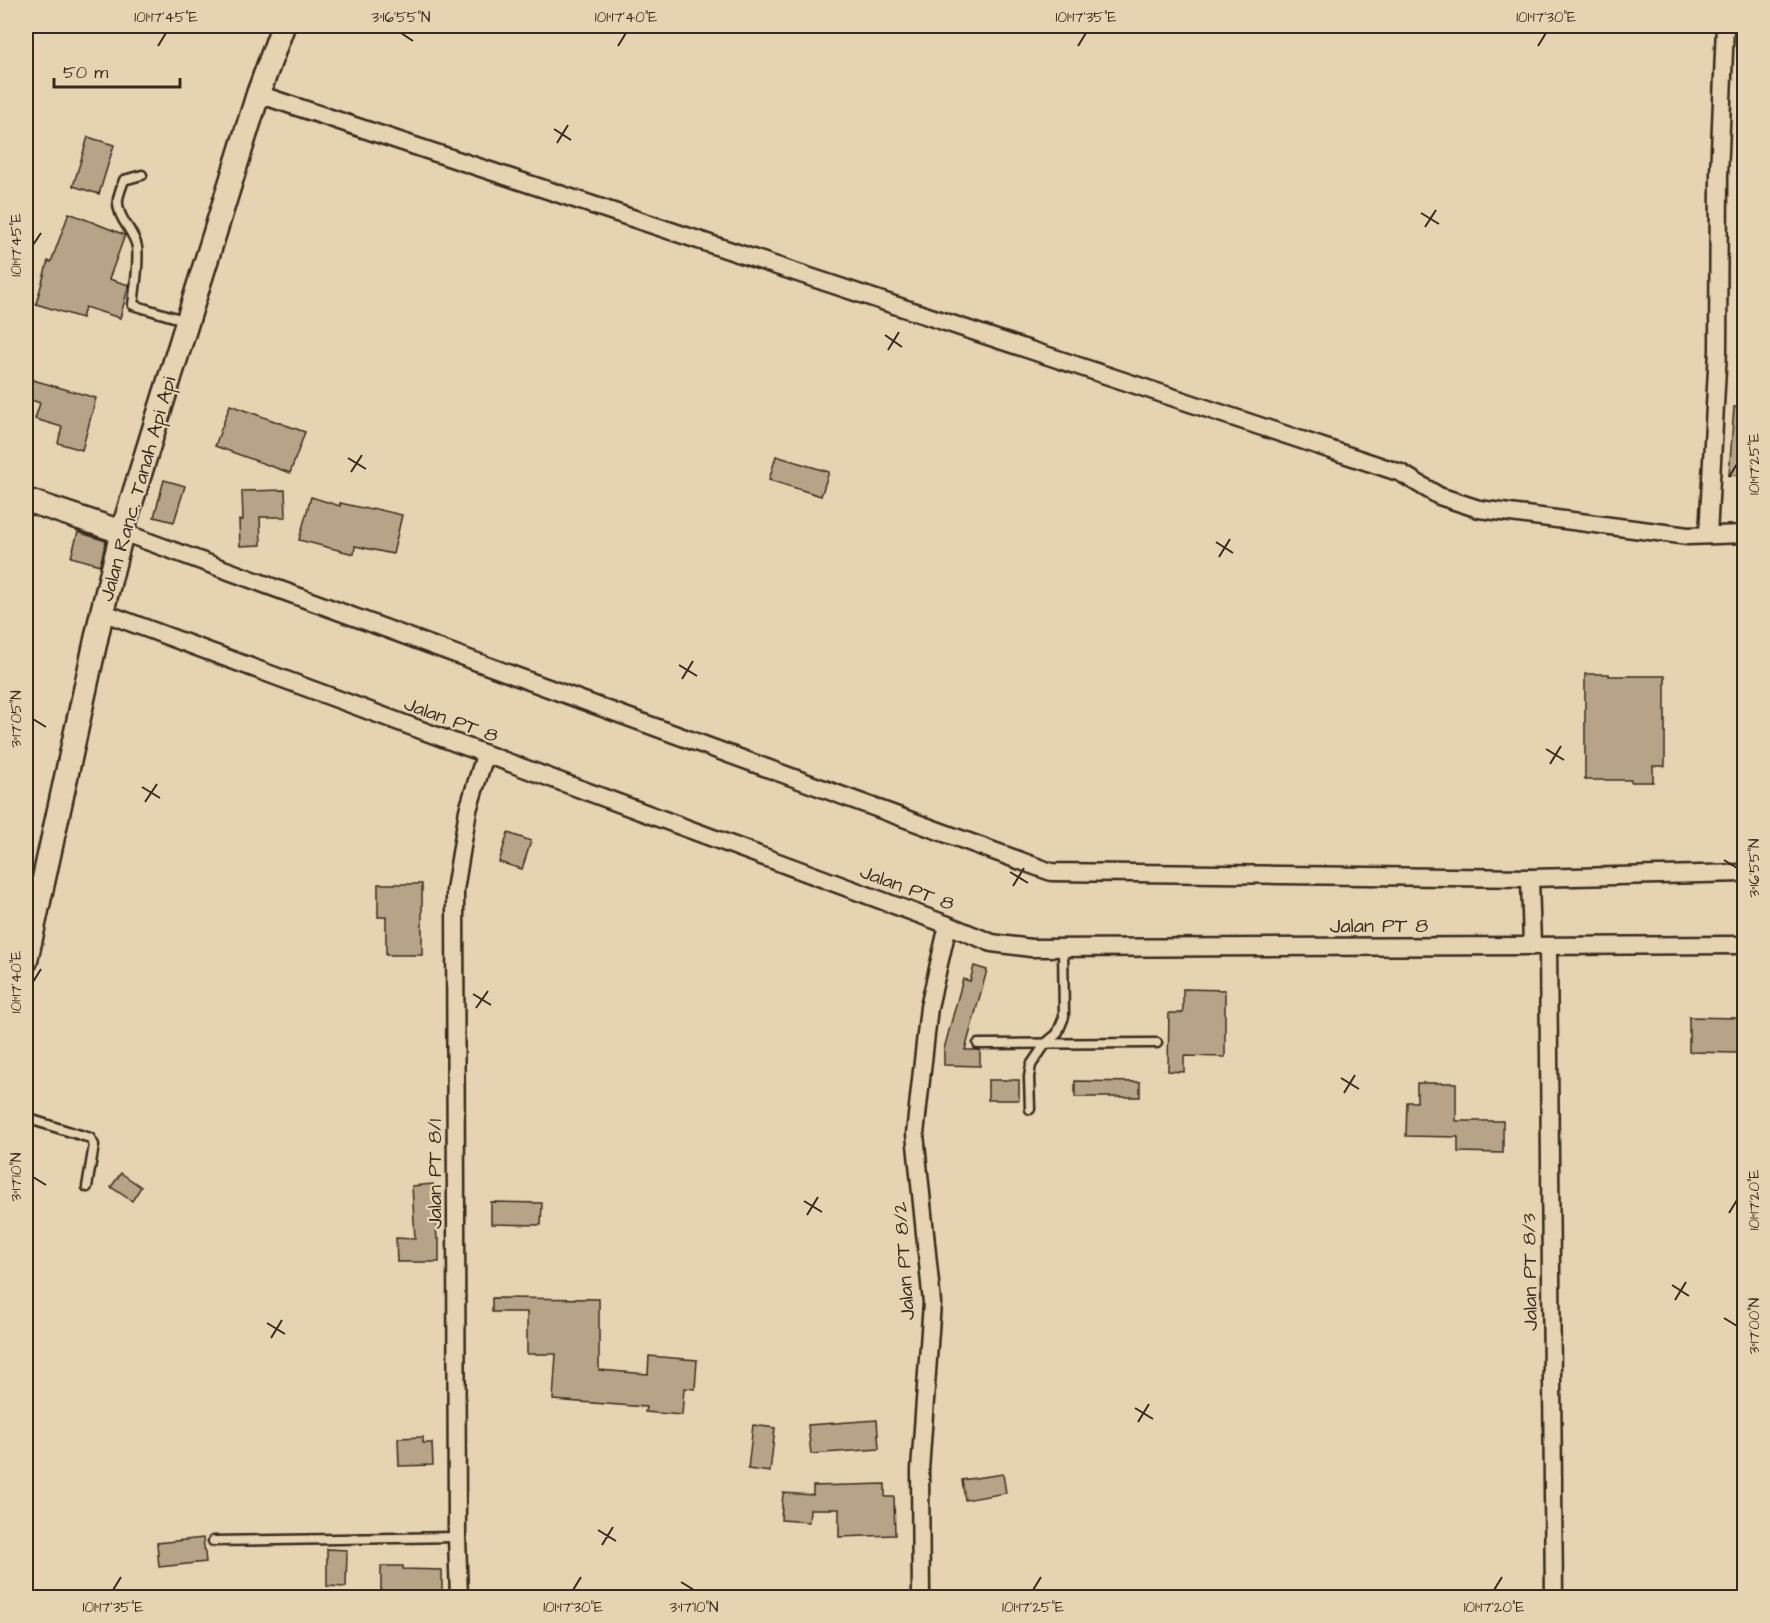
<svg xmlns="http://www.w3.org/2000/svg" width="1770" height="1623" font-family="'Architects Daughter',sans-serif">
	<rect width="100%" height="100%" fill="#e6d3b1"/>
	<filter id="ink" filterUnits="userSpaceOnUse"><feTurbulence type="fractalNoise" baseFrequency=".0167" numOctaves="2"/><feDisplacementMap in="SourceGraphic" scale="12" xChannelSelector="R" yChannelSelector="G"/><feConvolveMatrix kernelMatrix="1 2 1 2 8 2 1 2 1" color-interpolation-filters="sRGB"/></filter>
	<g filter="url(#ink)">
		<g fill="#b7a488" stroke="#3b2a1e" stroke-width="1.5">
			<polygon points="88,137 114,145 99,194 73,186"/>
			<polygon points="69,213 125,235 109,279 129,285 120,318 85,307 82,318 36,304 48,261 51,262"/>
			<polygon points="26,378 96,398 82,450 58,443 62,427 35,419 40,403 26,398"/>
			<polygon points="230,405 305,432 290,473 215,446"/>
			<polygon points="1734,407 1744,407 1744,476 1729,475"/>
			<polygon points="776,456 829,472 821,496 769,480"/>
			<polygon points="164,480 185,486 174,522 154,517"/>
			<polygon points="285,490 286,517 260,517 261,545 240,546 239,520 243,520 242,491"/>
			<polygon points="311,497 340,506 340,503 371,510 372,508 402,515 393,554 355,546 354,554 299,540"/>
			<polygon points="78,532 106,541 100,565 71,557"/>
			<polygon points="1585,674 1609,674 1609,676 1665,676 1665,766 1653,766 1653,782 1631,782 1631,780 1585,780"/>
			<polygon points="508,833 531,841 522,869 499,862"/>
			<polygon points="378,884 422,884 422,955 386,955 386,917 378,917"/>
			<polygon points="974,966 987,970 965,1050 980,1050 980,1066 944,1065 944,1049 963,979 970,981"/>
			<polygon points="1183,989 1225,990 1225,1057 1184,1056 1184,1072 1168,1071 1169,1013 1183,1013"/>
			<polygon points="1689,1017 1738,1018 1738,1053 1689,1052"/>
			<rect x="988" y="1080" width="31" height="20"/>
			<polygon points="1075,1081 1140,1082 1140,1097 1075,1097"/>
			<polygon points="1417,1083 1456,1083 1456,1121 1503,1121 1503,1153 1458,1152 1458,1137 1406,1136 1407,1102 1417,1102"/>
			<polygon points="121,1173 141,1187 132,1201 111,1187"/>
			<polygon points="433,1184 437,1239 439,1239 439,1262 397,1262 396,1238 415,1239 412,1186"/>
			<polygon points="491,1202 542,1203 541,1225 491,1224"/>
			<polygon points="492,1298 599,1299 599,1370 648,1374 649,1356 697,1360 695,1389 684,1388 682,1415 645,1412 646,1407 553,1400 556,1354 527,1354 527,1312 492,1312"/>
			<polygon points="877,1420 879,1449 811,1454 808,1425"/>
			<polygon points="753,1425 775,1428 770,1472 748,1469"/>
			<polygon points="423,1437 423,1443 432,1443 433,1465 399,1466 398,1438"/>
			<polygon points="1003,1474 1006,1493 965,1500 962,1480"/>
			<polygon points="885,1484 885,1497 894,1497 895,1535 839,1537 839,1509 810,1509 809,1522 781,1520 783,1493 813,1495 813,1486"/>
			<polygon points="203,1538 206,1562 159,1567 157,1543"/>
			<polygon points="327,1549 347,1550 346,1587 327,1586"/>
			<polygon points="381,1566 403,1566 403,1569 442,1570 442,1598 381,1598"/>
		</g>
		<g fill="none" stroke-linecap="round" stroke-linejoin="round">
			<g stroke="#3b2a1e" stroke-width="13">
				<g id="lane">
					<path d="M142,175l-18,5c-2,6 -5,13 -6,19 -2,19 16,31 19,48 2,16 -2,42 -4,58l54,16"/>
					<polyline points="978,1044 1157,1043"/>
					<polyline points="1030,1109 1029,1077 1031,1065 1046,1043 1057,1034 1064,1017 1063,948"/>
					<polyline points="26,1118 90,1138 94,1145 87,1187"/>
					<polyline points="213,1541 457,1537"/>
				</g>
			</g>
			<g stroke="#3b2a1e" stroke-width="21">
				<g id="street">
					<polyline points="258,94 1401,473 1439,496 1479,509 1688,536 1744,534"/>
					<polyline points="122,532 1051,872 1530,878 1744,873"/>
					<polyline points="1708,535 1718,350 1719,175 1725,26"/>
					<polyline points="102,612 948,925 992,943 1031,948 1744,945"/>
					<polyline points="1530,878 1532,946"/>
					<polyline points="1548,946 1554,1598"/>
					<polyline points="459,1598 457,1537 455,890 468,810 485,755"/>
					<polyline points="921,1598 920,1470 932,1303 915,1134 929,1007 948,925"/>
				</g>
			</g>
			<g stroke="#3b2a1e" stroke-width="27">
				<g id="secondary">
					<polyline points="26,500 122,532"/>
					<polyline points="26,961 102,612 122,532 258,94 283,26"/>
				</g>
			</g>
			<use href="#lane" stroke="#e6d3b1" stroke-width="8"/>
			<use href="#street" stroke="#e6d3b1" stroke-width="16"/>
			<use href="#secondary" stroke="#e6d3b1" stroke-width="22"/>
		</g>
	</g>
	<path fill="none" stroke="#3b2a1e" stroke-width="2" d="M401,33l12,8M158,46l8,-13M618,46l8,-13M1078,46l8,-13M1538,46l8,-13M554,129l17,11M557,143l11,-18M1421,213l18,11M1425,227l11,-17M33,245l8,-12M885,335l17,12M888,350l11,-18M348,458l18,11M351,472l11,-17M1729,477l8,-13M1216,542l17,11M1219,557l11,-18M679,665l18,11M682,679l11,-18M33,719l13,8M1546,749l18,11M1550,764l11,-18M142,787l18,11M145,802l12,-18M1724,860l13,8M1010,872l18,11M1013,886l11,-18M33,982l8,-13M473,994l18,11M476,1008l12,-17M1341,1078l18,11M1344,1093l11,-18M33,1177l13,8M804,1201l18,11M1729,1213l8,-13M807,1215l11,-18M1672,1285l17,11M1675,1300l11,-18M1724,1318l13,8M267,1323l18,11M271,1338l11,-18M1135,1408l18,11M1138,1422l11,-18M598,1530l18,11M602,1545l11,-18M681,1582l13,8M113,1590l8,-13M573,1590l8,-13M1033,1590l8,-13M1494,1590l8,-13"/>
	<g text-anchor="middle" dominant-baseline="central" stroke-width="4.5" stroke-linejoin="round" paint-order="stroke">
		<g font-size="20" fill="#3b2a1e" stroke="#e6d3b1">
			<text transform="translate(138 489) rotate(-74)">Jalan Ranc. Tanah Api Api</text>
			<text transform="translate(451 720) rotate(20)">Jalan PT 8</text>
			<text transform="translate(907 888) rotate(20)">Jalan PT 8</text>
			<text x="1379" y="926">Jalan PT 8</text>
			<text transform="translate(435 1174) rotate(-90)">Jalan PT 8/1</text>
			<text transform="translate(904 1261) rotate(-94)">Jalan PT 8/2</text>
			<text transform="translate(1530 1272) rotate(-91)">Jalan PT 8/3</text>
		</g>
	</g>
	<rect width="1770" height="1623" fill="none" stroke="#e6d3b1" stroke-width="66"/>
	<path d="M54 78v9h126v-9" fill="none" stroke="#3b2a1e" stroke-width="3"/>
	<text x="63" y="78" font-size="18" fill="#3b2a1e" stroke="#e6d3b1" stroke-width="4.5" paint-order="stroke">50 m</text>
	<rect x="33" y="33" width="1704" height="1557" fill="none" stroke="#3b2a1e" stroke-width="2"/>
	<g font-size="15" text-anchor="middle" fill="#3b2a1e">
		<text x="166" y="22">101°17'45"E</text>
		<text x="401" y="22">3°16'55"N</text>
		<text x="626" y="22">101°17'40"E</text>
		<text x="1086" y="22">101°17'35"E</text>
		<text x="1546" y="22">101°17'30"E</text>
		<text transform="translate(16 245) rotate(-90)" y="5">101°17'45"E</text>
		<text transform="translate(1754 464) rotate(-90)" y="5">101°17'25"E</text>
		<text transform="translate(16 719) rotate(-90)" y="5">3°17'05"N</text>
		<text transform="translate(1754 868) rotate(-90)" y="5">3°16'55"N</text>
		<text transform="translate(16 982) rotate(-90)" y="5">101°17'40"E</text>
		<text transform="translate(16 1177) rotate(-90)" y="5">3°17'10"N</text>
		<text transform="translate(1754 1200) rotate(-90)" y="5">101°17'20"E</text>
		<text transform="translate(1754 1326) rotate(-90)" y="5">3°17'00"N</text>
		<text x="113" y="1612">101°17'35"E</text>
		<text x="573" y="1612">101°17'30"E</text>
		<text x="694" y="1612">3°17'10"N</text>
		<text x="1033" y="1612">101°17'25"E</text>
		<text x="1494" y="1612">101°17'20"E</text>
	</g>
</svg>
